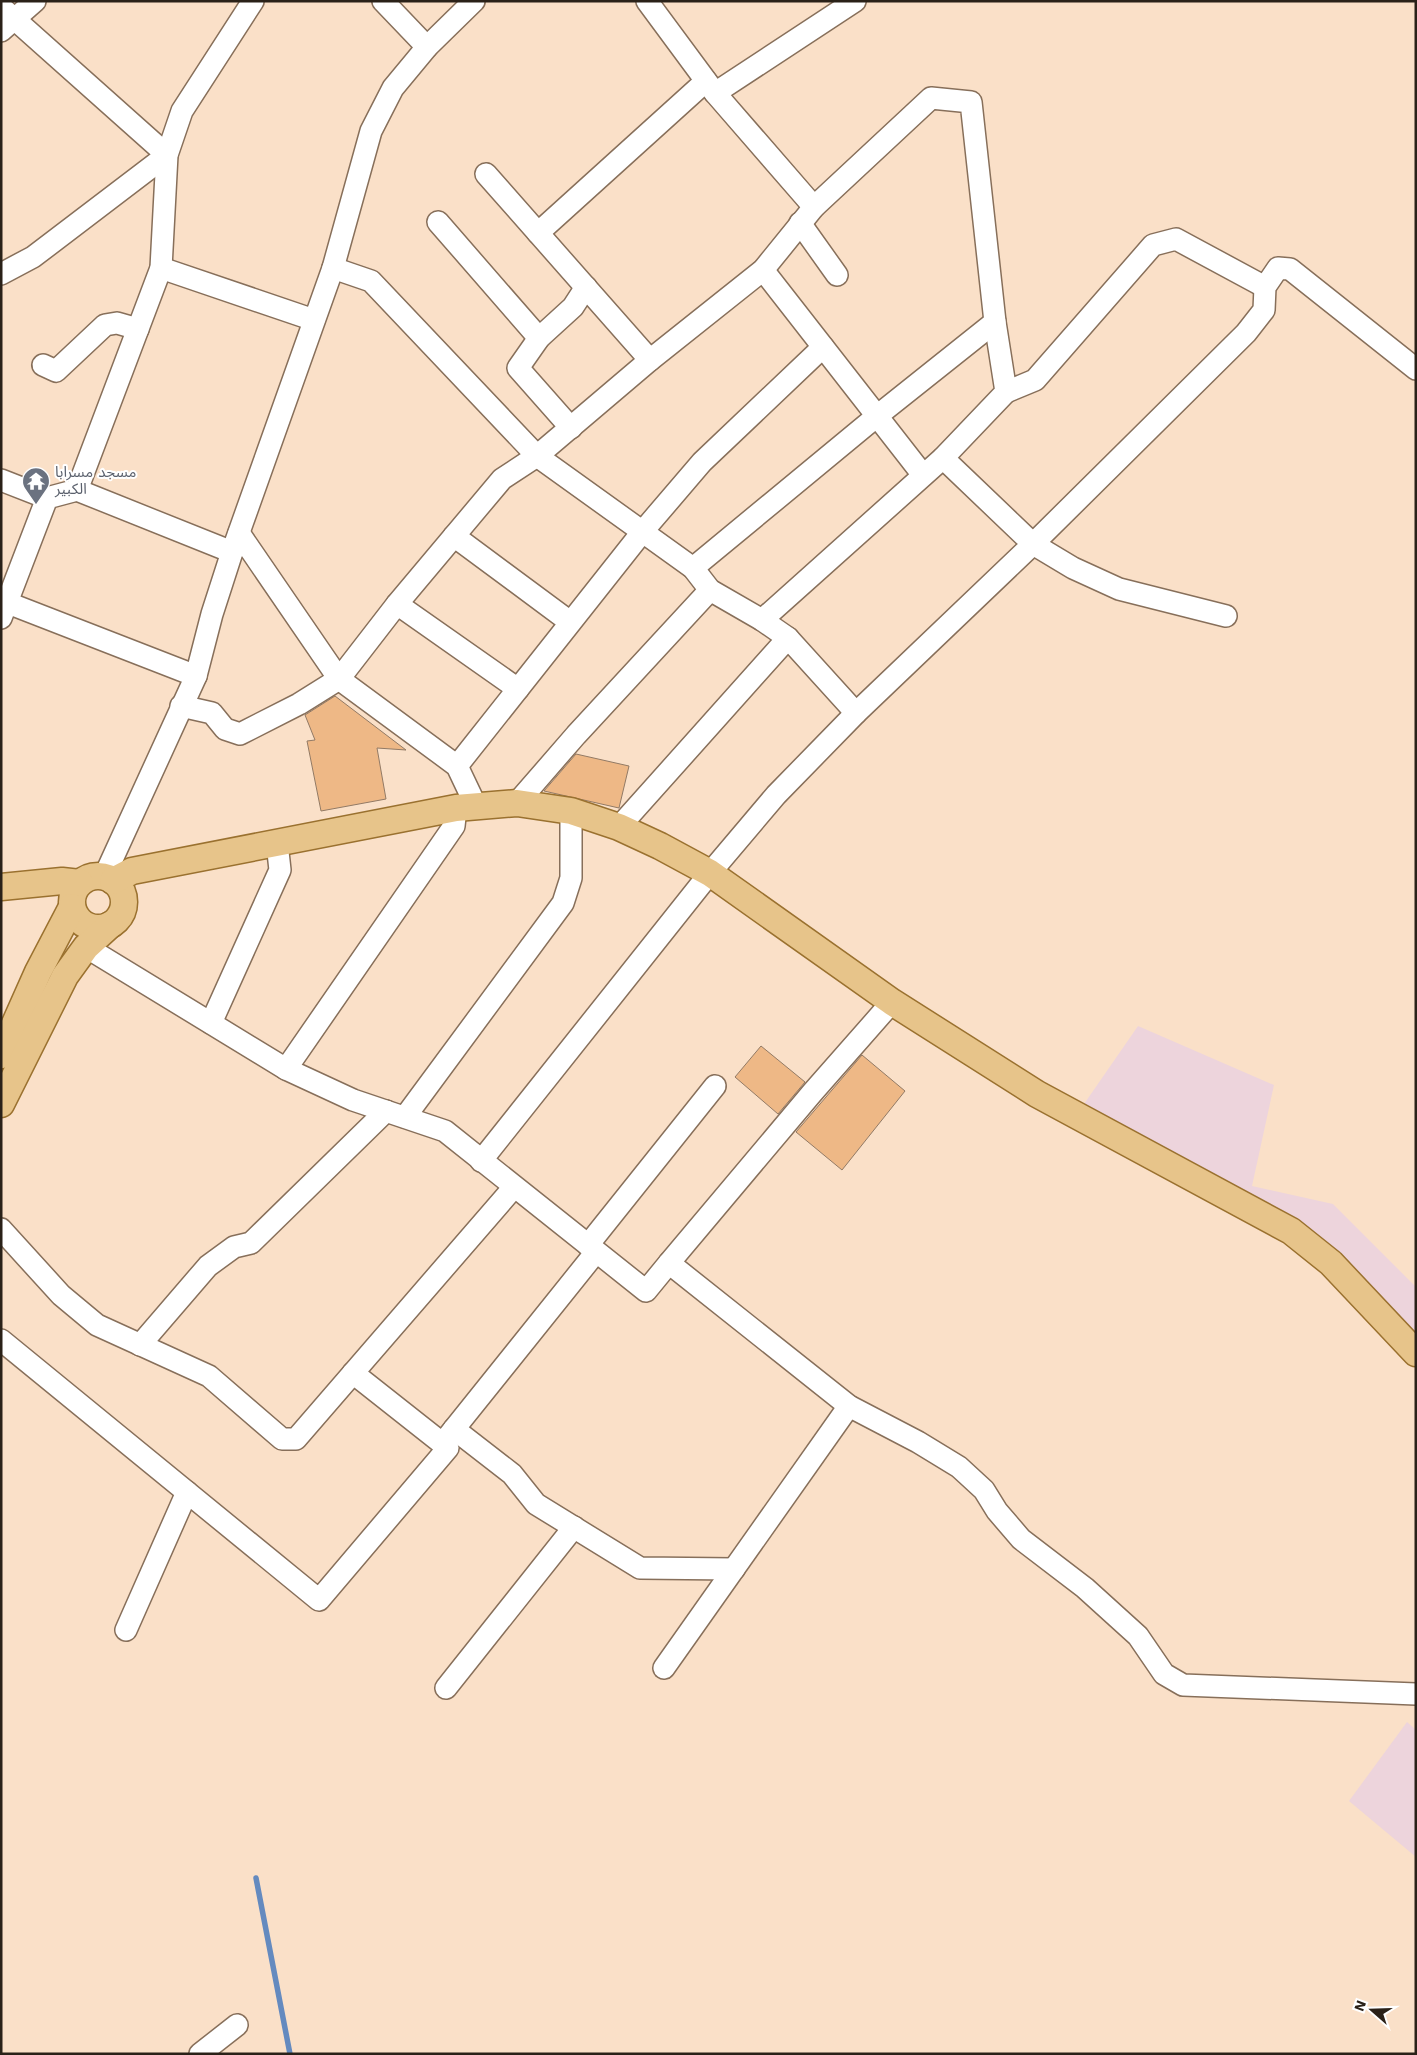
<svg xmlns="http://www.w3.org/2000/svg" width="1417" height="2055" font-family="'Work Sans','Noto Sans Arabic',sans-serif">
	<rect width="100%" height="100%" fill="#fae0c8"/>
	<g fill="#edd4dc">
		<polygon points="1138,1026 1274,1085 1252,1186 1333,1204 1416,1287 1416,1340 1321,1238 1084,1104"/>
		<polygon points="1407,1722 1416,1730 1416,1857 1349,1801"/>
	</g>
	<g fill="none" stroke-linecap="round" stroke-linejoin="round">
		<polyline stroke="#648abf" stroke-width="5.5" points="256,1878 290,2054"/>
	</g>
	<g fill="#eeb886" stroke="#927a65">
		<polygon points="335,696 406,750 377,748 386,799 321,811 307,741 315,740 305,715"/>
		<polygon points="576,754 629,766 619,808 544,791"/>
		<polygon points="761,1046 805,1082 778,1114 735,1077"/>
		<polygon points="862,1055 905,1091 842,1170 796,1132"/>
	</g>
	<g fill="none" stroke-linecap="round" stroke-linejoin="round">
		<g stroke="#876f5a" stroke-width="24">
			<g id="minor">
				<polyline points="383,1 427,47"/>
				<polyline points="647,1 715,93 814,207"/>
				<polyline points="1,7 167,155 33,257 1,274"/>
				<polyline points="1,31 35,1"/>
				<polyline points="715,93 855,1"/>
				<polyline points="486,174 650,360"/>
				<polyline points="438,222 539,338"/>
				<polyline points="800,223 837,275"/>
				<polyline points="538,233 706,81"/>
				<polyline points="161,268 314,320"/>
				<polyline points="333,268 371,281 537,456 693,568 710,590 762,620 788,638 856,713"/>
				<polyline points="763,270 923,475"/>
				<polyline points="43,365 56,371 105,325 117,323 138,329"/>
				<polyline points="1006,392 1035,380 1153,245 1176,239 1265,287"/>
				<polyline points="571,428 518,368 539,338 573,307 586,287"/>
				<polyline points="943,458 1033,544 1073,568 1119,589 1226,616"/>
				<polyline points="1,480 47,498"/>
				<polyline points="77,490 232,552"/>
				<polyline points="239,533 339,679 457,766 476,806"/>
				<polyline points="454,536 570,622"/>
				<polyline points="693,568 877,416 995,322"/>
				<polyline points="8,603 196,676"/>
				<polyline points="397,604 518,689"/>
				<polyline points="1,618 47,498 77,490 161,268 167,155 182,111 253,1"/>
				<polyline points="181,706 212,713 225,729 240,734 299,704 339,679 397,604 502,479 537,456 650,360 763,270 814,207 931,98 971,102 995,322 1006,392 943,458 762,620"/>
				<polyline points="457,766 643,531 702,462 823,347"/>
				<polyline points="517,803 576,735 710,590"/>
				<polyline points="619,827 788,638"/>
				<polyline points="104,877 196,676 212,614 232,552 333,268 371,131 393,88 427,47 474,1"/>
				<polyline points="86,947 286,1069 353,1100 445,1131 646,1291 669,1263"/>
				<polyline points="892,1002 812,1093 669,1263 849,1406 918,1442 959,1467 984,1490 997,1511 1021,1539 1085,1588 1138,1636 1164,1674 1183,1685 1416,1694"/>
				<polyline points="211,1023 280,870 277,843"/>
				<polyline points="286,1069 454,826 456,808"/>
				<polyline points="405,1117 563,903 571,878 571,811"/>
				<polyline points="481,1161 710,873 776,795 856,713 1033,544 1246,333 1264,310 1265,287 1278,268 1290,269 1416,369"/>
				<polyline points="1,1229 61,1295 97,1325 209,1376 282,1439 296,1439 514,1187"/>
				<polyline points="588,1245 715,1086"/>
				<polyline points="1,1340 319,1600 448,1448 353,1373"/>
				<polyline points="140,1345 208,1266 234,1247 251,1243 386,1111"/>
				<polyline points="454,1429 512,1474 536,1504 640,1568 734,1569"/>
				<polyline points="446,1439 596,1252"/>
				<polyline points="126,1630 187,1492"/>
				<polyline points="664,1668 849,1406"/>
				<polyline points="446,1688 574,1527"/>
				<polyline points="200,2054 237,2025"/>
			</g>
		</g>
		<g stroke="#9a712f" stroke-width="29">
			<g id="major">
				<circle cx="98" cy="902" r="26"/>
				<polyline points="113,881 132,871 456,808 517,803 571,811 619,827 660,846 710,873 892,1002 1037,1094 1291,1231 1331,1263 1416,1353"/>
				<polyline points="1,887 62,881 80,883"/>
				<polyline points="1,1055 38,972 72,907"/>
				<polyline points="1,1104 65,976 86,947 110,925"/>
			</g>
		</g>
		<use href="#minor" stroke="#fff" stroke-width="21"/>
		<use href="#major" stroke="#e7c48a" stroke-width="26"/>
	</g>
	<defs>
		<g id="temple-pin" transform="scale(1.4375)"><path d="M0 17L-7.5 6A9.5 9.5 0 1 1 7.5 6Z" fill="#6b7280" stroke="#fff"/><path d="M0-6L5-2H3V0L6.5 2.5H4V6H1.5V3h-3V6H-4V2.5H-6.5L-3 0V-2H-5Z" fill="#fff"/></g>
	</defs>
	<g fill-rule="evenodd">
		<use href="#temple-pin" x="36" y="481"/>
	</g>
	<g text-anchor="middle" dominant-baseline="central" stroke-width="4" stroke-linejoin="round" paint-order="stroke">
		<g font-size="15" fill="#5b616d" stroke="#fff" text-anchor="start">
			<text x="55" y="472">مسجد مسرابا<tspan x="55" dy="17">الكبير</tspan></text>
		</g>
	</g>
	<rect width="1417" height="2055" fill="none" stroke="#2a2118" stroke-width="5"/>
	<g transform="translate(1372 2010) rotate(290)" stroke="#ffffff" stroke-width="4" paint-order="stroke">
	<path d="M0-4L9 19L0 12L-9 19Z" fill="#2a2118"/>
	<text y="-8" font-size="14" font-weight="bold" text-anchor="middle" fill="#2a2118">N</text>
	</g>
</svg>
